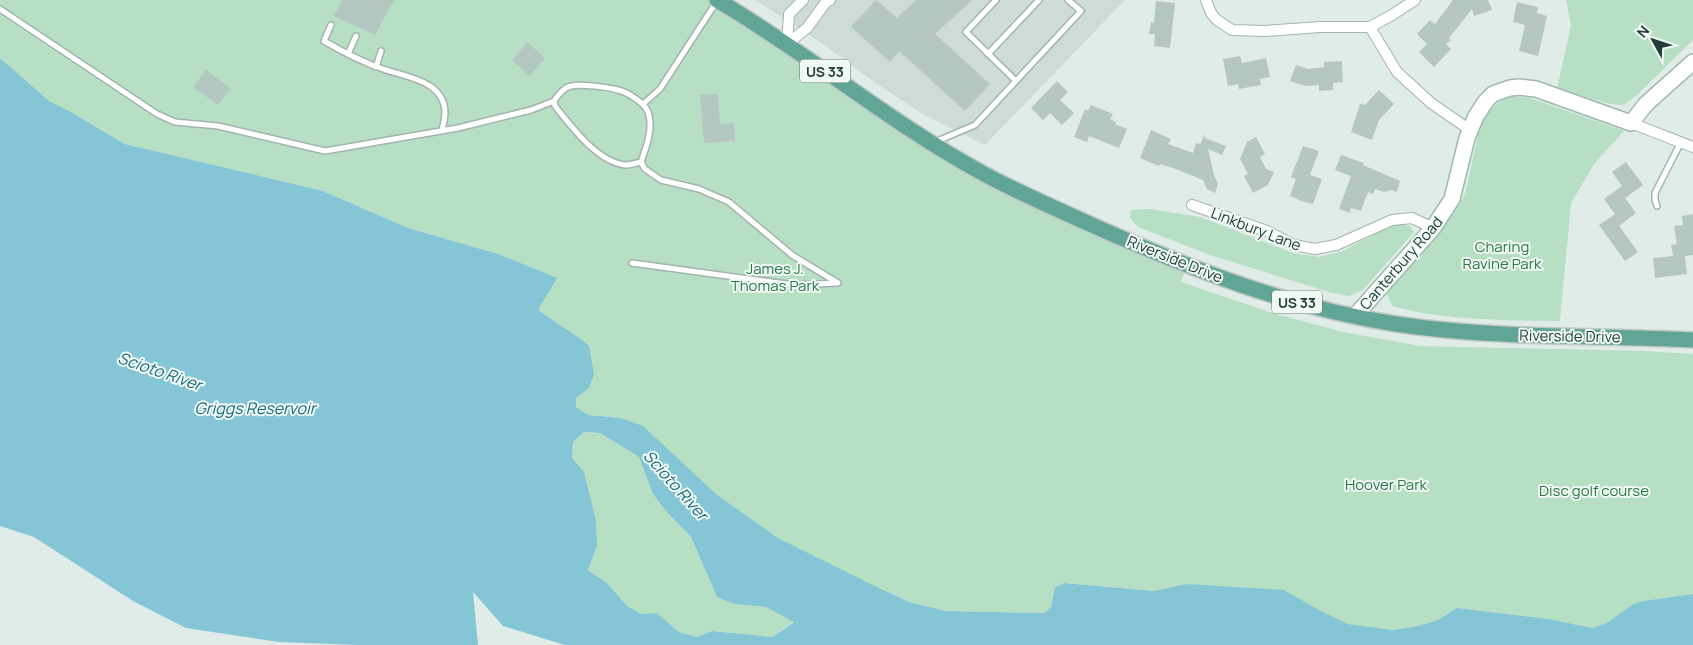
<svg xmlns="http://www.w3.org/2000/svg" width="1693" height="645" font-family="Manrope,sans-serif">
	<rect width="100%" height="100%" fill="#e0ece7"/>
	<polygon fill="#cedcd7" points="755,0 1125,0 985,145 921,113 874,82 823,44"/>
	<g fill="#b7dfc4">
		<polygon points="0,0 717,0 932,143 1187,265 1181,282 1276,314 1343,332 1420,346 1643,351 1693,354 1693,594 1643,601 1633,604 1607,623 1592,628 1549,619 1457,608 1438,620 1418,626 1393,630 1348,624 1319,610 1186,584 1154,591 1064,583 1055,587 1051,607 1044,613 946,611 909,602 875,586 778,538 716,494 621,418 588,415 576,407 576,398 589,388 581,339 538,310 556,278 498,254 408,228 323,191 125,144 69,111 49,101 0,58"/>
		<polygon points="1566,0 1693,0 1693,40 1638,94 1624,105 1610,104 1557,89 1571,25"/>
		<path d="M1513,96l11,1 12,3 88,31 -30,33 -23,39 -11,118c-54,-1 -115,0 -168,-15l-6,-15c22,-23 44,-46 63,-72 4,-6 10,-12 13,-19 3,-5 4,-12 6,-18 9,-32 7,-75 45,-86z"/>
		<polygon points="1150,209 1200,217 1293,253 1319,257 1343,251 1388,227 1401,224 1410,226 1414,232 1363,290 1349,296 1332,293 1210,255 1138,227 1130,218 1131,210"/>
		<polygon points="584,432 600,433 639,457 653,494 665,510 691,537 717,597 734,604 766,607 794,621 773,637 712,631 697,637 679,632 657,613 641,614 627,606 607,583 588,570 597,546 572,458 573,442"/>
	</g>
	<path fill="#84c6d6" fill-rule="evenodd" d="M0,58l49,43 20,10 56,33 198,47 85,37 90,26 59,24 -19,32 43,29 8,7 5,28 -5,14 -13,10v9l12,8 33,3 22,8 73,68 62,44 97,48 34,16 37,9 98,2 7,-6 4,-20 9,-4 90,8 32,-7 98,6 35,20 29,14 45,6 25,-4 20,-6 19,-12 92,11 43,9 15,-5 26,-19 10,-3 50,-7v51h-1128l-62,-19 -30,-34 5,53h-120l-79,-3 -93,-14 -53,-27 -99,-64 -34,-11zM584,432l16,1 39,24 14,37 12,16 26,27 26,60 17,7 32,3 28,15 -21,15 -61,-6 -15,6 -18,-5 -22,-19 -16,1 -14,-8 -20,-23 -19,-13 9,-24 -1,-25 -12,-49 -12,-14 1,-16z"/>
	<g fill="#b5c7c1">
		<polygon points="342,0 394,0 375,35 334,16"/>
		<polygon points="876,0 897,18 916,0 972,0 935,34 990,84 965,111 899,51 890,62 851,27"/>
		<polygon points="1453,0 1488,0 1492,10 1474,16 1472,9 1449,38 1451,40 1446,44 1451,49 1434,67 1419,52 1427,44 1417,34 1430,20 1435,24"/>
		<polygon points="1156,1 1175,3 1170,48 1154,46 1155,34 1149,34 1151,22 1154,23"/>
		<polygon points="1517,2 1538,7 1537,13 1547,16 1538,56 1519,51 1525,25 1513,22"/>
		<polygon points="527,42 545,58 530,76 512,61"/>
		<polygon points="1240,56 1242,63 1266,58 1270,77 1260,79 1261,85 1239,89 1238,84 1228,86 1223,59"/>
		<polygon points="1342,61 1343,82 1333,83 1333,90 1319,91 1319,85 1305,86 1290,81 1296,65 1308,69 1324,67 1324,62"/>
		<polygon points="206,70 231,89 218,105 193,87"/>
		<polygon points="1057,81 1068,92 1060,100 1074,113 1062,125 1050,113 1043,120 1031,108"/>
		<polygon points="1379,90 1394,104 1379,120 1372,140 1351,132 1360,104 1365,105"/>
		<polygon points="718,94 720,124 734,123 735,141 704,143 700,95"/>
		<polygon points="1091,105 1113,114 1110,119 1116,122 1115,124 1127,129 1119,148 1089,136 1087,142 1074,137 1085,109 1088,111"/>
		<polygon points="1151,130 1171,139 1168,144 1193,153 1196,143 1200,144 1205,134 1205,138 1226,146 1222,155 1208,149 1214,175 1218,184 1215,193 1207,189 1203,180 1173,168 1160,164 1159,166 1140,158"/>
		<polygon points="1256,137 1265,154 1260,157 1266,169 1274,172 1268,185 1253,193 1244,176 1248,174 1240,159 1247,142"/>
		<polygon points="1303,146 1319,151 1310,175 1322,179 1313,204 1298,200 1298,199 1290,196 1296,179 1291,177"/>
		<polygon points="1341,155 1364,163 1363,165 1400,181 1397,192 1391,190 1384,192 1375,189 1373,194 1368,192 1361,211 1351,208 1350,213 1339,209 1351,176 1335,170"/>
		<polygon points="1626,162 1643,185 1625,198 1636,213 1619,226 1638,252 1625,261 1599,225 1615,214 1604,199 1622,186 1612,172"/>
		<polygon points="1693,214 1693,255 1685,256 1687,274 1655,278 1653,258 1673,256 1671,245 1677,244 1674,226 1683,225 1682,216"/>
	</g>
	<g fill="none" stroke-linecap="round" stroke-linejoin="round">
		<g stroke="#a3b4af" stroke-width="8">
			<g id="lane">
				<polyline points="996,0 966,32 1016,81"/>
				<polyline points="0,9 157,114 175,122 218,126 325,151 458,128 531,110 554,101"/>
				<path d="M331,25l-7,16c19,11 38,21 59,28 22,8 61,11 62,43 0,6 -2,13 -3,19"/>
				<polyline points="348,54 356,36"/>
				<polyline points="988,54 1039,0"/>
				<polyline points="376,67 381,51"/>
				<polyline points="643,104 660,89 717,1"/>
				<polyline points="935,142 975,125 1081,11 1068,0"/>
				<polyline points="1657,206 1655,200 1655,193 1681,142"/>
				<path d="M632,263l162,22 44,-2 -46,-28 -63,-53 -30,-13 -38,-9 -16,-11 -4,-7c5,-14 13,-35 7,-50 -3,-9 -21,-20 -30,-22 -11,-3 -36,-6 -47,-4 -7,1 -13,9 -17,15l1,5c16,20 43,57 71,59 4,0 10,-2 15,-3"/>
			</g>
		</g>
		<g stroke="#a3b4af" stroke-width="12">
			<g id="street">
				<polyline points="1206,0 1211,13 1217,20 1232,30 1265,31 1320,27 1370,27 1392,15 1415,0"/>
				<polyline points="1370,27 1397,72 1431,103 1470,130"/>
				<polyline points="787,44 807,28 826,2 830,0"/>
				<polyline points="787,44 789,14 803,0"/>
				<polyline points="1631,123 1693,147"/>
				<polyline points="1192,205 1267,231 1294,245 1315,249 1336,245 1392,220 1412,218 1433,228"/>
			</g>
		</g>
		<g stroke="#9eb9b0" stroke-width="18">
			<polyline id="secondary" points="1355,316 1433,228 1452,199 1467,138 1476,116 1486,101 1493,94 1510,88 1519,87 1536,89 1631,123 1646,104 1693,62"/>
		</g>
		<g stroke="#c1c9c7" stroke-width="18">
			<path id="primary" d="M717,0c92,54 173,123 267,174 35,19 73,35 110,52 97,43 197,82 302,98 98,15 198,11 297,16"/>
		</g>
		<use href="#lane" stroke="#fff" stroke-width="5"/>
		<use href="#street" stroke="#fff" stroke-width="10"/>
		<use href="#secondary" stroke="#fff" stroke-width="15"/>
		<use href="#primary" stroke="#61a597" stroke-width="15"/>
	</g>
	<g text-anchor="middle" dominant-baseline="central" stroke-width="4" stroke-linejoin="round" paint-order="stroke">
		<g fill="#f1f9f5" stroke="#5f7670" stroke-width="1">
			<rect x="800" y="59.5" width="50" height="23" rx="4"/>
			<rect x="1272" y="290.5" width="50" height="23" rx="4"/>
		</g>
		<g font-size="14" font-weight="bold" fill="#203e37">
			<text x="825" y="71">US 33</text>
			<text x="1297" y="302">US 33</text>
		</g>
		<g font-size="15" fill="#203e37" stroke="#f1f9f5">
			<text transform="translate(1256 229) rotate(21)">Linkbury Lane</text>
			<text transform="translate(1175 259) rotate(22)">Riverside Drive</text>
			<text transform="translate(1401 263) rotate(-49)">Canterbury Road</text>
			<text transform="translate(1570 336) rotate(1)">Riverside Drive</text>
		</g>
		<g font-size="15" fill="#277849" stroke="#f1f9f5">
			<text x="1502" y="246">Charing<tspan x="1502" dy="17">Ravine Park</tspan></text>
			<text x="775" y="268">James J.<tspan x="775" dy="17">Thomas Park</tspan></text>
			<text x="1386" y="484">Hoover Park</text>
			<text x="1594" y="490">Disc golf course</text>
		</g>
		<g font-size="16" font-style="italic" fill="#15697f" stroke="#f1f9f5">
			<text transform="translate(160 371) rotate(19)">Scioto River</text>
			<text x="255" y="408">Griggs Reservoir</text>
			<text transform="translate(676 485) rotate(48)">Scioto River</text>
		</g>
	</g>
	<g transform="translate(1653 40) rotate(310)" stroke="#f1f9f5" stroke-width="4" paint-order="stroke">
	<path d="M0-4L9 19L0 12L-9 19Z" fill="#203e37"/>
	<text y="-8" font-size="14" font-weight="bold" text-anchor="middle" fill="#203e37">N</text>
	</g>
</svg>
